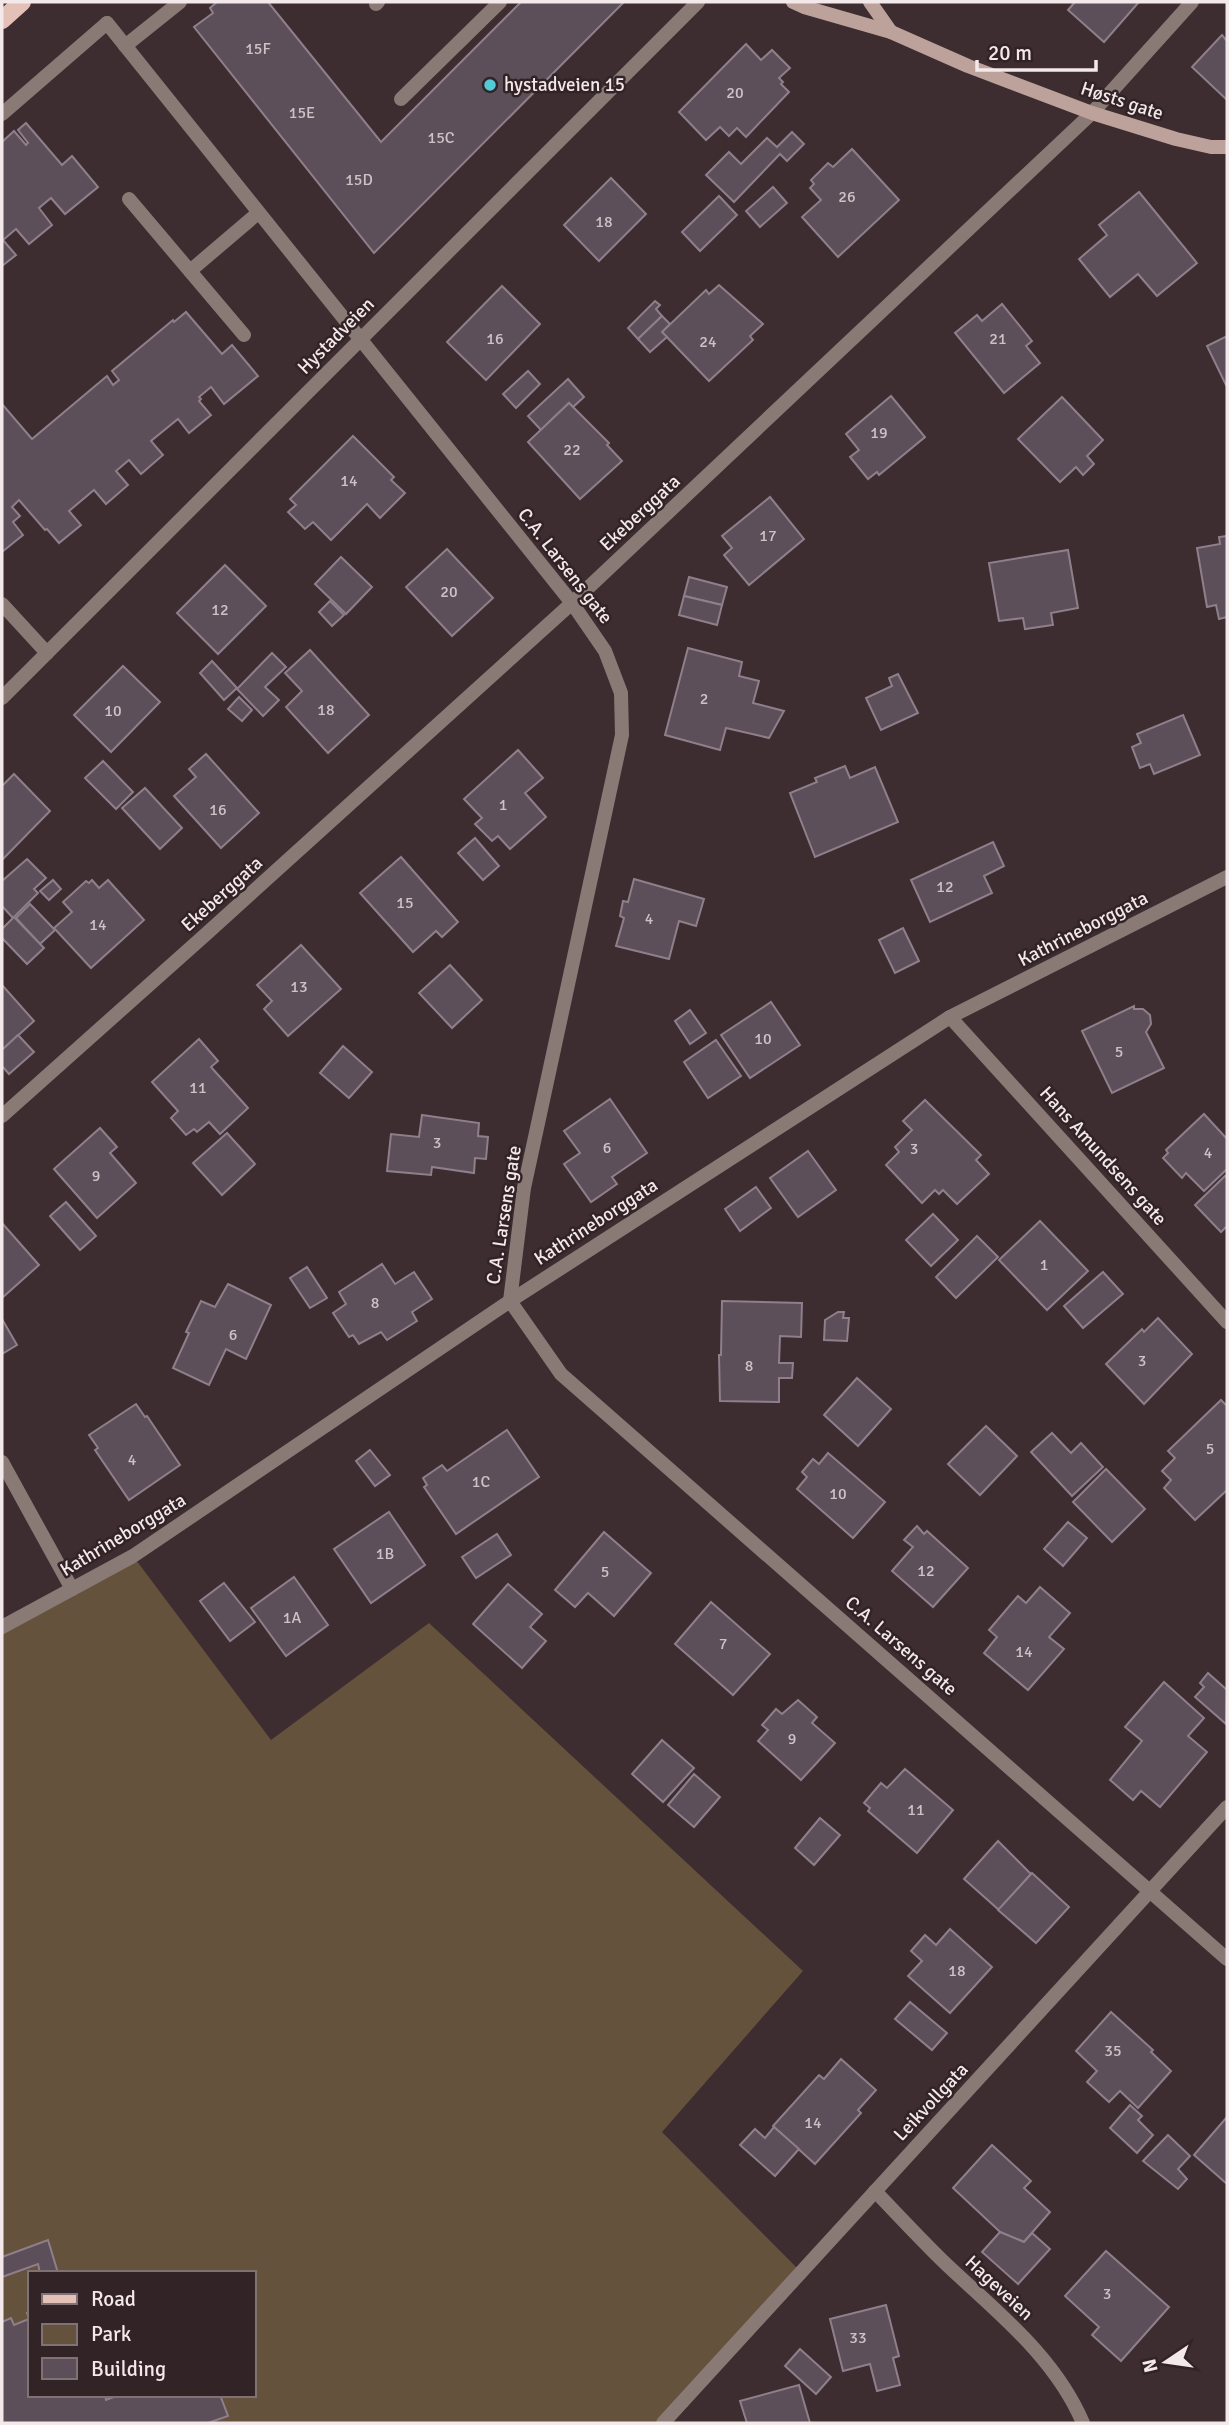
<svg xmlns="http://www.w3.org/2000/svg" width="1229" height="2425" font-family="Signika,sans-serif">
	<rect width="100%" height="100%" fill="#3d2c30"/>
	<path fill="#65523d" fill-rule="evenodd" d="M133,1556l138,184 158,-117 374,348 -141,161 139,140 -138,151h-661v-802zM30,2273h224v122h-224z"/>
	<g fill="#5d4f5a" stroke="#8e7f8b" stroke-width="2">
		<polygon points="217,2 268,2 381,142 521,2 624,2 374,253 194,27 213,13 210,8"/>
		<polygon points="1075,2 1139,2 1104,42 1068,10"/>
		<polygon points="1222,35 1227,41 1227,100 1192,67"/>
		<polygon points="746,44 761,60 772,50 790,68 779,78 783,82 781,84 789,92 746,137 737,128 729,136 720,127 706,140 679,112"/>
		<polygon points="26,123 62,165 72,156 98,187 65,214 51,198 39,208 52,225 29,244 16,229 3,240 16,255 2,266 2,142 14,131 26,145 28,143 18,130"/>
		<polygon points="792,132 804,144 787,161 780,154 734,202 706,175 729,152 741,164 767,138 777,147"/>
		<polygon points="852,149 899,200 838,257 802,217 821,200 810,188 814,184 811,180 828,163 833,167"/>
		<polygon points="611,178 646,214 599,261 564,225"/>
		<polygon points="773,187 787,203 760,227 746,211"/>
		<polygon points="1139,192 1197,263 1157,296 1138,274 1110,297 1079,259 1107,235 1099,225"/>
		<polygon points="719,196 737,215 700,251 682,232"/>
		<polygon points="719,285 763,324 750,336 753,340 709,381 662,332 706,290 709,294"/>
		<polygon points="502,286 540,324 486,380 447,342"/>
		<polygon points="655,301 660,305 656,309 662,316 638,339 628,328"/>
		<polygon points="1002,304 1032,341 1026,346 1040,363 1004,393 955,333 977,315 982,321"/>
		<polygon points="186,312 222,354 232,345 258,376 224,404 211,387 199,397 201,399 199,401 211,415 189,433 178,419 151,441 163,455 141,474 129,460 116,471 128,485 106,504 94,490 69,511 81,525 59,543 47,529 45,530 19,500 12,507 20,516 13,522 23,535 2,552 2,404 32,439 107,376 113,385 119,380 112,371 173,320 174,322"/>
		<polygon points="662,316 670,324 662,332 667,337 650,352 638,339"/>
		<polygon points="1227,336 1227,384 1226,385 1207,346"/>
		<polygon points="528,371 540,384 516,408 503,394"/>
		<polygon points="568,379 584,397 573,407 569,403 541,430 528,416"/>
		<polygon points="891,396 925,437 879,475 877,472 868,479 850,457 859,450 846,434"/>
		<polygon points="1062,397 1103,440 1087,456 1094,464 1083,475 1076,467 1060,482 1018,439"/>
		<polygon points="569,403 609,443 607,445 622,461 580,499 528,442"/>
		<polygon points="353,436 394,477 391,480 405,493 380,518 367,504 331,540 313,522 305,529 288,512 296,505 290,499"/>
		<polygon points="770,497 804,539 749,585 724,555 732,548 722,536"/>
		<polygon points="1227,536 1227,617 1219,619 1216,605 1207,607 1197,548 1220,544 1219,537"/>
		<polygon points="447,549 493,598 452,636 406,587"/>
		<polygon points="1068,550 1078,608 1051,613 1053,625 1025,629 1023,618 999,621 989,563"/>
		<polygon points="341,557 372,587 346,614 315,584"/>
		<polygon points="225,565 266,606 218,654 177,613"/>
		<polygon points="689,577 727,587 722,605 684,596"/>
		<polygon points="684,596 722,605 717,625 679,615"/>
		<polygon points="330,601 344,615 332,626 319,612"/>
		<polygon points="688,648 742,662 739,676 759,681 753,703 784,711 769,738 726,728 720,750 665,735"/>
		<polygon points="310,650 369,715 328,753 286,707 302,691 285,673"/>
		<polygon points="272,653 286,667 265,687 279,700 263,716 237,689"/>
		<polygon points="212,661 237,688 224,700 200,673"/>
		<polygon points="123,666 160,702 111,752 74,715"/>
		<polygon points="898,674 918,713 881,730 866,698 892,686 889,678"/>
		<polygon points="239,697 252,710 242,721 228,709"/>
		<polygon points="1183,715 1200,755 1154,774 1150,764 1140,768 1132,747 1141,743 1137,734"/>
		<polygon points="518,750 543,778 525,793 546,817 510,849 498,836 492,841 475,824 482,818 464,799"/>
		<polygon points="206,754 259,813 221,848 174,796 196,777 189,769"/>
		<polygon points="103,761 133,792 116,809 85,778"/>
		<polygon points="845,766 850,778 875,767 898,822 815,857 790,793 817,782 815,778"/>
		<polygon points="14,774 50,811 2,860 2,786"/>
		<polygon points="145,788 182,828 160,849 122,808"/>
		<polygon points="475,838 499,866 483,880 458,853"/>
		<polygon points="993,842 1004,866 984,876 992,893 930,922 911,880"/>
		<polygon points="401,857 458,922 442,937 436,931 413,952 360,893"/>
		<polygon points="27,859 46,878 34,889 38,893 13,918 2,906 2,881"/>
		<polygon points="634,879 704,899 696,926 679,921 669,959 616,946 624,918 620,916 623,901 628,902"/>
		<polygon points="53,880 61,889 49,900 40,891"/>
		<polygon points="92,880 99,888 108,880 144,920 91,968 54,928 72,912 63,902 86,881 89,883"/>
		<polygon points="30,904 55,930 40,944 16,918"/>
		<polygon points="14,917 44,948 27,964 2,938 2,929"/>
		<polygon points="903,928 919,961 895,973 879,940"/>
		<polygon points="301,945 341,989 288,1036 264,1009 272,1001 257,985"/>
		<polygon points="450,965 482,1000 452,1028 419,993"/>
		<polygon points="2,985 34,1021 2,1050"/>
		<polygon points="771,1002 800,1045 750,1078 721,1035"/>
		<polygon points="1134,1006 1134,1009 1143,1009 1150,1015 1151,1024 1146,1032 1164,1068 1112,1093 1082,1031"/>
		<polygon points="690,1010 706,1033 690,1044 675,1021"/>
		<polygon points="18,1035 34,1052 9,1074 2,1066 2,1050"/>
		<polygon points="199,1039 218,1061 211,1067 248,1108 220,1134 209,1122 197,1132 194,1129 186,1135 171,1118 178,1111 152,1082"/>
		<polygon points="716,1040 741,1076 708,1098 684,1062"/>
		<polygon points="343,1046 372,1072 349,1098 320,1073"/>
		<polygon points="610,1099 647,1153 612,1177 617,1184 591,1202 564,1164 580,1153 564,1131"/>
		<polygon points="925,1100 981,1155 976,1160 989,1174 957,1204 943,1190 939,1194 935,1190 922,1203 886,1165 899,1152 895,1147 912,1130 903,1121"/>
		<polygon points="1204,1114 1227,1139 1227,1169 1204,1191 1186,1173 1182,1178 1163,1158 1168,1153 1166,1150"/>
		<polygon points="422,1115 479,1123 478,1136 488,1137 486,1159 475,1158 474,1173 432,1167 431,1175 387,1171 391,1134 419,1137"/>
		<polygon points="100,1128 117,1147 110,1153 136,1183 97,1218 54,1169"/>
		<polygon points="227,1133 255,1164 222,1195 193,1163"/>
		<polygon points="808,1151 836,1190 798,1217 770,1178"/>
		<polygon points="1225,1176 1227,1178 1227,1226 1221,1232 1195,1205"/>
		<polygon points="756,1187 771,1208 740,1231 725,1209"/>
		<polygon points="66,1202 96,1236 80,1250 50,1216"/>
		<polygon points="933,1214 958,1240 931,1266 906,1240"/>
		<polygon points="1040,1221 1088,1271 1047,1310 999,1260"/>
		<polygon points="2,1223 39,1265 2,1298"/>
		<polygon points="977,1236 998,1257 956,1298 936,1277"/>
		<polygon points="382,1264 395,1284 414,1272 432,1299 412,1312 417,1321 387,1340 381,1332 359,1344 353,1335 349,1337 333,1313 346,1304 339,1292"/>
		<polygon points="307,1267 327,1298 310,1308 290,1278"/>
		<polygon points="1103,1272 1123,1294 1083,1328 1064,1306"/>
		<polygon points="228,1284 271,1305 246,1359 226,1349 209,1385 173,1368 189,1333 186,1332 201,1301 215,1307"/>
		<polygon points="722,1301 802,1303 801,1337 780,1336 779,1363 793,1363 792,1378 779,1378 779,1402 720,1401 719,1355 721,1355"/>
		<polygon points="838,1312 844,1312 843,1318 849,1318 847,1341 824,1340 825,1320"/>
		<polygon points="1158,1318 1192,1354 1144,1404 1106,1364 1142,1329 1144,1332"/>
		<polygon points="2,1319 17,1345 2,1354"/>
		<polygon points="857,1378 891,1409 858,1446 824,1415"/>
		<polygon points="1221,1400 1227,1406 1227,1490 1195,1520 1164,1488 1171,1480 1162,1471 1175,1458 1168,1451"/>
		<polygon points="136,1404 145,1417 147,1416 180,1465 129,1500 95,1450 98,1448 89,1435"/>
		<polygon points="986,1426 1017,1456 980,1495 948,1464"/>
		<polygon points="507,1430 539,1477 456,1534 424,1487 427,1485 423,1478 442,1465 447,1471"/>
		<polygon points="1052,1433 1071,1453 1081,1443 1103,1467 1072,1496 1031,1452"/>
		<polygon points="370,1450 390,1475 375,1486 356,1461"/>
		<polygon points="828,1453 885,1502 853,1538 797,1489 807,1477 802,1472 813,1459 819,1464"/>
		<polygon points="1106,1469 1145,1509 1112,1542 1073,1502"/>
		<polygon points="389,1512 425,1565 371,1603 334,1549"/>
		<polygon points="1068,1522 1087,1538 1063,1566 1044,1549"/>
		<polygon points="917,1526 924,1534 927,1531 968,1568 933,1607 892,1571 913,1547 904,1540"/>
		<polygon points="604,1532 651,1573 614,1616 588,1593 575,1607 555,1590"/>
		<polygon points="497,1534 511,1555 476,1578 462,1557"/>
		<polygon points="294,1577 328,1625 286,1656 251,1608"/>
		<polygon points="224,1583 255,1622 230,1641 200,1601"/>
		<polygon points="508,1584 542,1614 530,1627 546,1641 522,1668 473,1624"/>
		<polygon points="1040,1587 1070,1613 1049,1637 1064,1649 1028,1690 984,1653 997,1637 989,1630 1018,1596 1026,1603"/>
		<polygon points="711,1602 770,1654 733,1695 675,1644"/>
		<polygon points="1208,1673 1227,1690 1226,1724 1195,1697 1204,1687 1200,1683"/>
		<polygon points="1164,1682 1204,1718 1188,1736 1207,1752 1160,1807 1141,1791 1133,1800 1110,1780 1142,1741 1125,1727"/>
		<polygon points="798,1700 817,1717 812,1723 835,1743 801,1780 758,1741 768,1730 762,1725 776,1709 782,1714"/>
		<polygon points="662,1740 694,1768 663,1802 632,1774"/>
		<polygon points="905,1769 953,1810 917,1853 868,1811 870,1808 864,1803 881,1783 887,1788"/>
		<polygon points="694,1774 720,1797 694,1827 668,1805"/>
		<polygon points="820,1818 840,1835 814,1865 795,1848"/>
		<polygon points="998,1841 1031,1874 999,1910 964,1879"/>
		<polygon points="1032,1873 1069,1907 1036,1943 998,1910"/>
		<polygon points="950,1929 992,1967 950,2013 908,1976 922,1961 911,1951 925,1935 936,1945"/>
		<polygon points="910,2002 947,2033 932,2050 895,2019"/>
		<polygon points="1111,2012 1153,2050 1151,2052 1171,2071 1138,2108 1120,2091 1109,2102 1087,2082 1097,2071 1076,2051"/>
		<polygon points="841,2059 876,2090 858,2110 861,2113 815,2164 773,2126 819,2075 824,2079"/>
		<polygon points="1130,2105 1142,2116 1138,2120 1153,2135 1137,2153 1110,2128"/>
		<polygon points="1227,2117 1227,2184 1194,2155"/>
		<polygon points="774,2127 799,2149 775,2176 740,2145 755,2129 765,2138"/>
		<polygon points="1168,2135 1190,2156 1178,2169 1187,2179 1178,2189 1143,2161"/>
		<polygon points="992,2145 1031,2181 1024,2188 1050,2212 1024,2242 1000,2232 953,2188"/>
		<polygon points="1000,2232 1024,2242 1032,2233 1050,2249 1018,2284 982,2252"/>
		<polygon points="48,2240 58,2273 40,2273 38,2264 2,2277 2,2257"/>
		<polygon points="1106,2251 1169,2307 1121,2361 1092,2335 1099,2327 1065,2296"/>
		<polygon points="886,2305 899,2356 893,2358 900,2385 877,2391 870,2364 843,2371 830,2319"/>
		<polygon points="30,2312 30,2395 105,2395 106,2400 114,2397 113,2395 220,2395 228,2416 208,2423 2,2423 2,2322 11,2318 14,2325 29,2319 27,2313"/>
		<polygon points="800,2349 831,2377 816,2394 785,2366"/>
		<polygon points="799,2385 810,2423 747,2423 740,2401"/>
	</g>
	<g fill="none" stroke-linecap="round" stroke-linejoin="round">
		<g stroke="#8a7a75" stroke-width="14">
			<polyline points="376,4 378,2"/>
			<polyline points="125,46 180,2"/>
			<polyline points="401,99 500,2"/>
			<polyline points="2,114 107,23"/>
			<polyline points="129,199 244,335"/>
			<polyline points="190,271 258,213"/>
		</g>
		<g stroke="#8a7a75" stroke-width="14">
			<polyline points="107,23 572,603 605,651 621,693 622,735 524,1188 510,1301 561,1374 1227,1959"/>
			<polyline points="2,604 47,653"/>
			<polyline points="2,698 698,2"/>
			<polyline points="950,1017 1227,1322"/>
			<polyline points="2,1116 205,935 572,603 1092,113 1192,2"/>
			<polyline points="2,1462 72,1589"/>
			<polyline points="2,1627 133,1556 510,1301 950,1017 1227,877"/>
			<path d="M875,2191c24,25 47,50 72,74 51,48 108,92 136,158"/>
			<polyline points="663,2423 1227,1807"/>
		</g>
		<g stroke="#bca29a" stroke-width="14">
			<polyline points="793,2 804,7 891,32 968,66 1092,113 1176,139 1211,147 1227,147"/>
			<polyline points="870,2 891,32"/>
		</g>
		<polyline stroke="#e3c1b7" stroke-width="18" points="2,20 22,2"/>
	</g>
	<circle fill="#52cbd7" stroke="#322326" stroke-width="2.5" cx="490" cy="85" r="7"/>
	<g text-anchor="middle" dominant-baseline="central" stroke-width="5" stroke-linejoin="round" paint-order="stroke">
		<g font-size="16" fill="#cec2c6">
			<text x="258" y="49">15F</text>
			<text x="735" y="93">20</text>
			<text x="302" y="113">15E</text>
			<text x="441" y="138">15C</text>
			<text x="359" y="180">15D</text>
			<text x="847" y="197">26</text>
			<text x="604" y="222">18</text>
			<text x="495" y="339">16</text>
			<text x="998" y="339">21</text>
			<text x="708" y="342">24</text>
			<text x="879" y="433">19</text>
			<text x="572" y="450">22</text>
			<text x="349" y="481">14</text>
			<text x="768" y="536">17</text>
			<text x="449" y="592">20</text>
			<text x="220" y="610">12</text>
			<text x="704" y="699">2</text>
			<text x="326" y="710">18</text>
			<text x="113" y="711">10</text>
			<text x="503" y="805">1</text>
			<text x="218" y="810">16</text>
			<text x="945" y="887">12</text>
			<text x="405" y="903">15</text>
			<text x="649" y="919">4</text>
			<text x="98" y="925">14</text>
			<text x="299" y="987">13</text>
			<text x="763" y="1039">10</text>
			<text x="1119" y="1052">5</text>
			<text x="198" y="1088">11</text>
			<text x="437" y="1143">3</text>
			<text x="607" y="1148">6</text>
			<text x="914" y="1149">3</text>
			<text x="1208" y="1153">4</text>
			<text x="96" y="1176">9</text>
			<text x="1044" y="1265">1</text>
			<text x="375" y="1303">8</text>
			<text x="233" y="1335">6</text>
			<text x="1142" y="1361">3</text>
			<text x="749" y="1366">8</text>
			<text x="1210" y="1449">5</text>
			<text x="132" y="1460">4</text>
			<text x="481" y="1482">1C</text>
			<text x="838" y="1494">10</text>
			<text x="385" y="1554">1B</text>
			<text x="926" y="1571">12</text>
			<text x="605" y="1572">5</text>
			<text x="292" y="1618">1A</text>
			<text x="723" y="1644">7</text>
			<text x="1024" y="1652">14</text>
			<text x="792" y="1739">9</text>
			<text x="916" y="1810">11</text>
			<text x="957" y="1971">18</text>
			<text x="1113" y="2051">35</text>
			<text x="813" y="2123">14</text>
			<text x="1107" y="2294">3</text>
			<text x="858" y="2338">33</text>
		</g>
		<g font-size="19" fill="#f3e8ea" stroke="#322326" text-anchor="start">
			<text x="504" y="85">hystadveien 15</text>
		</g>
		<g font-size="19" fill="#f3e8ea" stroke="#322326">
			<text transform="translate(1122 101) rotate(18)">Høsts gate</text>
			<text transform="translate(336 336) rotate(-45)">Hystadveien</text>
			<text transform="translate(640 513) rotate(-43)">Ekeberggata</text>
			<text transform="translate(565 566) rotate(52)">C.A. Larsens gate</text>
			<text transform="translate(222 894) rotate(-42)">Ekeberggata</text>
			<text transform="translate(1083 929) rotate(-27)">Kathrineborggata</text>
			<text transform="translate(1103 1156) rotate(48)">Hans Amundsens gate</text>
			<text transform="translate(504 1215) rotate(-81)">C.A. Larsens gate</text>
			<text transform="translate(596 1222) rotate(-33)">Kathrineborggata</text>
			<text transform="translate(123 1535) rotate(-31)">Kathrineborggata</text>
			<text transform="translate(901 1646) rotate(41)">C.A. Larsens gate</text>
			<text transform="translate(931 2102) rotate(-47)">Leikvollgata</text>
			<text transform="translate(999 2288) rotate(43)">Hageveien</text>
		</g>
	</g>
	<rect width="1229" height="2425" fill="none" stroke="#f3e8ea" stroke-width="7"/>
	<rect x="28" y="2271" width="228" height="126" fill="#322326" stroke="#7f7274" stroke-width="2"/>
	<rect x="42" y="2294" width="35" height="10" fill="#e3c1b7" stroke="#7f7274" stroke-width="2"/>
	<text x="91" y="2306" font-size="21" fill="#f3e8ea">Road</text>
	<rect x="42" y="2324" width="35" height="21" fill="#65523d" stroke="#7f7274" stroke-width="2"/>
	<text x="91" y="2341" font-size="21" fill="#f3e8ea">Park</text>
	<rect x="42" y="2358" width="35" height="21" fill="#5d4f5a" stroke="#7f7274" stroke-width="2"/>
	<text x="91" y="2376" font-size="21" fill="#f3e8ea">Building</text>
	<g transform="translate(1166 2362) rotate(257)" stroke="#322326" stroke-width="5" paint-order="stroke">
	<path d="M0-5L12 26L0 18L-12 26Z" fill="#f3e8ea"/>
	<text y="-10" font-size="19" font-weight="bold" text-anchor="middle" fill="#f3e8ea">N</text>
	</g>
	<path d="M977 60v10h119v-10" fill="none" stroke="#f3e8ea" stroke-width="3.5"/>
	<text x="988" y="60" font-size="21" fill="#f3e8ea" stroke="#322326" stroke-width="5" paint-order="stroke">20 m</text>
</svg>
